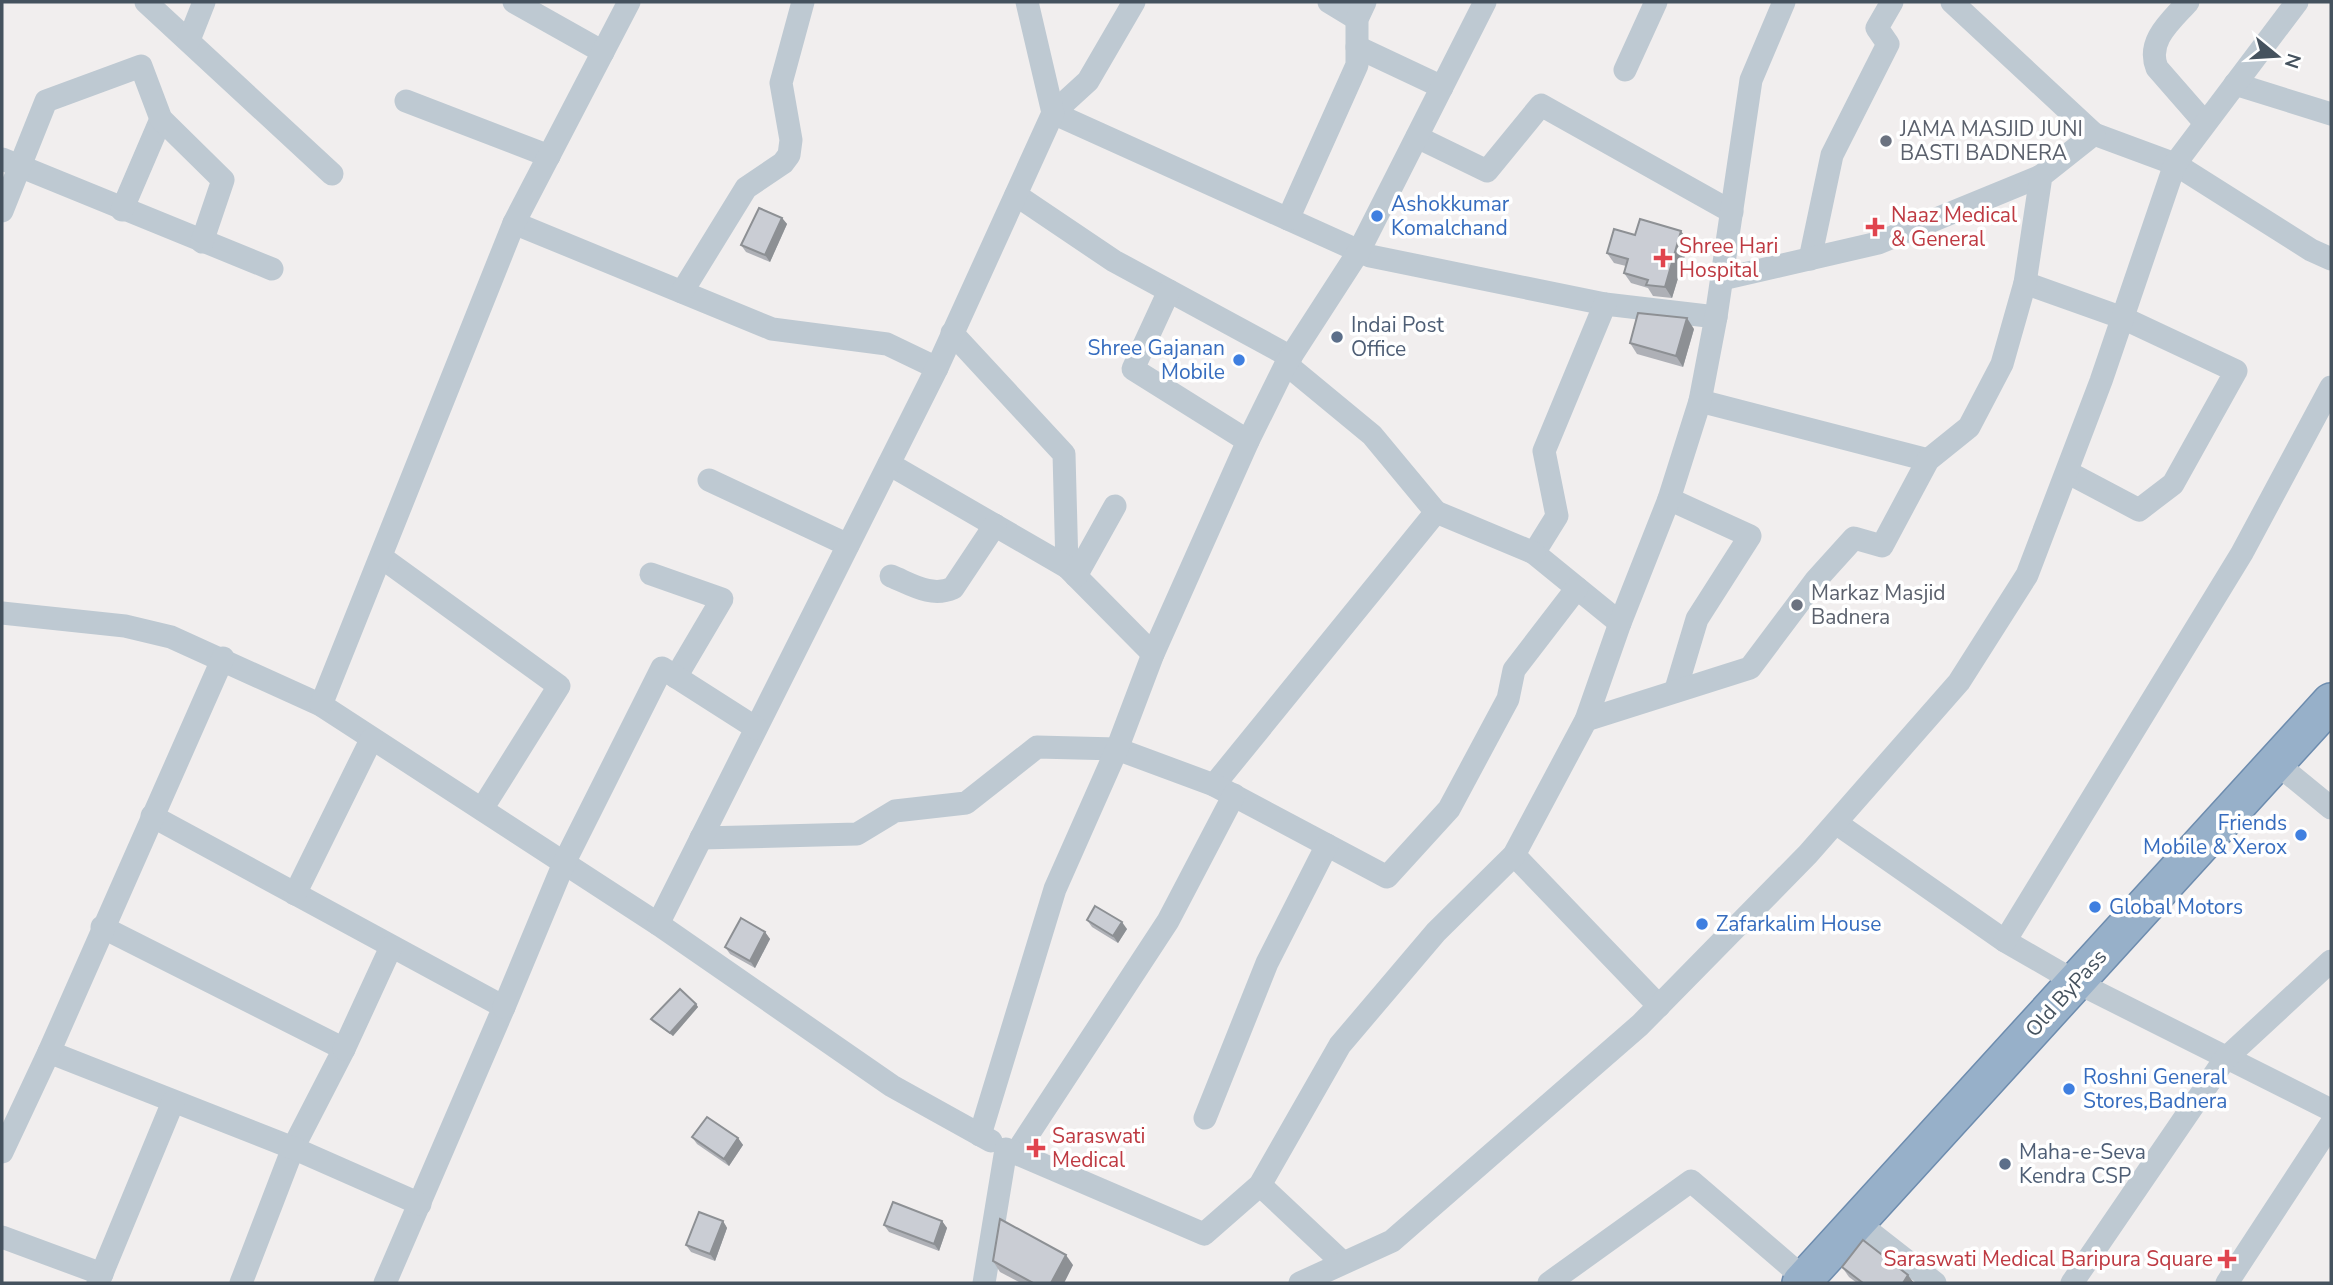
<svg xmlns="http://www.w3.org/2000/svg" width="2333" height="1285" font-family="'Nunito Sans',sans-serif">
	<rect width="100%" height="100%" fill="#f1eeee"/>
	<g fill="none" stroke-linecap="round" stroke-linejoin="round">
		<g stroke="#6d8cae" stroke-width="40">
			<polyline id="trunk" points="1801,1283 2331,702"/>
		</g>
		<g stroke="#bec9d2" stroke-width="23">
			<polyline points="146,2 332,174"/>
			<polyline points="514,2 603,52"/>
			<polyline points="1134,2 1088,81 1053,113 1370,256 1605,304 1716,317"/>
			<polyline points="1329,2 1357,19"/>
			<polyline points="1952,2 2094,134 2175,164 2311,250 2331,259"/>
			<path d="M2188,2c-17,19 -42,39 -31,66l48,55"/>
			<polyline points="189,40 204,2"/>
			<polyline points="1357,47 1442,87"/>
			<polyline points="1625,70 1656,2"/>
			<polyline points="2235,84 2331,114"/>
			<polyline points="406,101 549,156"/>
			<polyline points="1417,137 1487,171 1541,105 1732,212"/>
			<polyline points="2,159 272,269"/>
			<polyline points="1016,195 1114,261 1291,357"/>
			<polyline points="122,210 161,119"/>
			<polyline points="2,211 46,101 141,66 161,119 223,180 202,242"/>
			<polyline points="1288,219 1357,65 1357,19 1365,2"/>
			<polyline points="514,223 772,329 887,344 937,368"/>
			<polyline points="1810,259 1832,155 1888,44 1877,28 1892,2"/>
			<polyline points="1722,279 1878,243 2041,176"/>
			<polyline points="2025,283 2123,318 2236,371 2173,484 2139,510 2067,472"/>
			<polyline points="1169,291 1133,369 1248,441"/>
			<polyline points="682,292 746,188 783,163 789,155 791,140 781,83 803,2"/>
			<polyline points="1605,304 1544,451 1557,516 1534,553 1620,623"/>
			<polyline points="952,333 1064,454 1067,567 1153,654"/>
			<polyline points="1286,364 1372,435 1436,512"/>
			<polyline points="1700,401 1928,460"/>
			<polyline points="889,464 1067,567"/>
			<polyline points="709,480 848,545"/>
			<polyline points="1669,499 1750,536 1697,619 1676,689"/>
			<polyline points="381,557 559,686 482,809"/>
			<polyline points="651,574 722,599 676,677"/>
			<path d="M891,576c20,8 40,22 62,12l42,-63"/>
			<polyline points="1076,576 1115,506"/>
			<polyline points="2,613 125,626 171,637 321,705 658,924 892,1086 991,1141"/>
			<polyline points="321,705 514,223 629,2"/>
			<polyline points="1586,720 1750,668 1816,580 1854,538 1882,546 1928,460 1969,427 2002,364 2025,283 2041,176 2094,134"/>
			<polyline points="2276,763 2331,808"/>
			<polyline points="1214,785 1436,512 1534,553"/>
			<polyline points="152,816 504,1007 385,1283"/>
			<polyline points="1836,823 2005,941 2076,982 2331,1110"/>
			<polyline points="701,838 857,834 895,811 966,803 1037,747 1117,749 1214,785 1387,877 1449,809 1508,699 1514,670 1577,588"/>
			<polyline points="1514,855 1659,1006"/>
			<polyline points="295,894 371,740"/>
			<polyline points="658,924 937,368 1053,113 1027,2"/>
			<polyline points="102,927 344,1049 293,1148 241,1283"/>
			<polyline points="2005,941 2242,553 2331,387"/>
			<polyline points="504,1007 564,863 662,668 756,728"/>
			<polyline points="344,1049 391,947"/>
			<polyline points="49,1052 293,1148 420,1204"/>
			<polyline points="1205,1118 1267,963 1327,845"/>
			<polyline points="980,1135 1055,889 1117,749 1153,654 1248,441 1286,364 1359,251 1485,2"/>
			<polyline points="2,1152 49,1052 223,658"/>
			<polyline points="1016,1153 1168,921 1234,795"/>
			<polyline points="1260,1185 1342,1262"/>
			<polyline points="1857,1222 1935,1283"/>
			<polyline points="2,1237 102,1274"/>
			<polyline points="98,1283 173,1102"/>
			<polyline points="984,1283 1006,1149 1204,1234 1260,1185 1340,1045 1436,932 1514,855 1586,720 1620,623 1669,499 1700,401 1716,317 1751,80 1784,2"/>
			<polyline points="1300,1283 1392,1241 1640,1025 1808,854 1959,682 2027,575 2101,381 2175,164 2297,2"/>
			<polyline points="1549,1283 1691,1181 1805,1279"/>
			<polyline points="2072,1283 2225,1059 2331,961"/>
			<polyline points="2227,1283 2331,1124"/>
		</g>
		<use href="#trunk" stroke="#97b0c9" stroke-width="37"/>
	</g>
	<g fill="#aeb0b6">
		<polygon points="782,218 787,224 770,262 746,252 741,245"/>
		<polygon points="1635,235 1689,242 1672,298 1653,296 1648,288 1631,283 1624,273 1626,266 1614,263 1607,253"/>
		<polygon points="1694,329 1683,367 1637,354 1630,343"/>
		<polygon points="1087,920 1127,929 1118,943 1092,927"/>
		<polygon points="765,932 770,939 755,968 730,954 725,947"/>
		<polygon points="696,1004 698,1007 673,1036 653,1022 651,1019"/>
		<polygon points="692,1137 738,1138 743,1145 729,1166 697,1144"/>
		<polygon points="723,1221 727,1228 715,1261 691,1252 686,1245"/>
		<polygon points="942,1221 947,1228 939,1251 889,1232 884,1225"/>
		<polygon points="993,1261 1073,1265 1064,1283 1021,1283 1000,1272"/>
		<polygon points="1842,1267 1914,1283 1857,1283 1849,1277"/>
	</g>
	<g fill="#8d9094">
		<polygon points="782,218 787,224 770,262 765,255"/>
		<polygon points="1681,231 1689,242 1672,298 1665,287"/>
		<polygon points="1687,318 1694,329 1683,367 1676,356"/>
		<polygon points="1122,922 1127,929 1118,943 1113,936"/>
		<polygon points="765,932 770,939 755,968 750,961"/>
		<polygon points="696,1004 698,1007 673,1036 670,1033"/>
		<polygon points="738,1138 743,1145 729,1166 724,1159"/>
		<polygon points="723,1221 727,1228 715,1261 710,1254"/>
		<polygon points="942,1221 947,1228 939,1251 934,1244"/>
		<polygon points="1066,1255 1073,1265 1064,1283 1051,1283"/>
		<polygon points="1908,1275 1914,1283 1903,1283"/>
	</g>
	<g fill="#cacdd4" stroke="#8d9094" stroke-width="2">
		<polygon points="759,208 782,218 765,255 741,245"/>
		<polygon points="1640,219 1681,231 1665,287 1646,285 1648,280 1624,273 1628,259 1607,253 1614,229 1635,235"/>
		<polygon points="1638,313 1687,318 1676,356 1630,343"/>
		<polygon points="1095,906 1122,922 1113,936 1087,920"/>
		<polygon points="741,918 765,932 750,961 725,947"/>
		<polygon points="680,989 696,1004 670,1033 651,1019"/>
		<polygon points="707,1117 738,1138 724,1159 692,1137"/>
		<polygon points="893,1202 942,1221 934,1244 884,1225"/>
		<polygon points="699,1212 723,1221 710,1254 686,1245"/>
		<polygon points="1000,1219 1066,1255 1051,1283 1033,1283 993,1261"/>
		<polygon points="1863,1240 1908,1275 1903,1283 1863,1283 1842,1267"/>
	</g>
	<g fill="#6b7280" stroke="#fff" stroke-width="2.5">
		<circle cx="1886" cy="141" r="7"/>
		<circle cx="1797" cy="605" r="7"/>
	</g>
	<g fill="#3f7fe0" stroke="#fff" stroke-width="2.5">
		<circle cx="1377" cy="216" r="7"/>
		<circle cx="1239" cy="360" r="7"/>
		<circle cx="2301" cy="835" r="7"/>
		<circle cx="2095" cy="907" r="7"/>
		<circle cx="1702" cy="924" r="7"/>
		<circle cx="2069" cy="1089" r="7"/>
	</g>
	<g fill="#e0444e" stroke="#fff" stroke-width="2.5">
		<path d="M1871.5 216.5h7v7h7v7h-7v7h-7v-7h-7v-7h7z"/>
		<path d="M1659.5 247.5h7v7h7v7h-7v7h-7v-7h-7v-7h7z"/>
		<path d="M1032.5 1137.5h7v7h7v7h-7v7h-7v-7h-7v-7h7z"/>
		<path d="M2223.5 1248.5h7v7h7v7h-7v7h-7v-7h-7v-7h7z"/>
	</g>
	<g fill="#5c6f8a" stroke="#fff" stroke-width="2.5">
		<circle cx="1337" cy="337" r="7"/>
		<circle cx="2005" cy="1164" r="7"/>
	</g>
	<g text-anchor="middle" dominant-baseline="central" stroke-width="7" stroke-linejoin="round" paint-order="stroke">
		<g font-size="21" fill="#5b616d" stroke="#fff" text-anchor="start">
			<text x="1900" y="129">JAMA MASJID JUNI<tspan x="1900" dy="24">BASTI BADNERA</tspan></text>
			<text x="1811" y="593">Markaz Masjid<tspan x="1811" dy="24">Badnera</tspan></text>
		</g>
		<g font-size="21" fill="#366cbe" stroke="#fff" text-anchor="start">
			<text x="1391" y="204">Ashokkumar<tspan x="1391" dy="24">Komalchand</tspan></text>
			<text x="1225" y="348" text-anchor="end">Shree Gajanan<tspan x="1225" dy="24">Mobile</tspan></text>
			<text x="2287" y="823" text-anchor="end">Friends<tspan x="2287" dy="24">Mobile &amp; Xerox</tspan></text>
			<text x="2109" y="907">Global Motors</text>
			<text x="1716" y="924">Zafarkalim House</text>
			<text x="2083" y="1077">Roshni General<tspan x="2083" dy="24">Stores,Badnera</tspan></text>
		</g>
		<g font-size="21" fill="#be3a42" stroke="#fff" text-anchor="start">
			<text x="1891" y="215">Naaz Medical<tspan x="1891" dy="24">&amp; General</tspan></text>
			<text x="1679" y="246">Shree Hari<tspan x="1679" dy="24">Hospital</tspan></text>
			<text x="1052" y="1136">Saraswati<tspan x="1052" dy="24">Medical</tspan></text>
			<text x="2213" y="1259" text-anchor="end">Saraswati Medical Baripura Square</text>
		</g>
		<g font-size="21" fill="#4e5e75" stroke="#fff" text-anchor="start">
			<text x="1351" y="325">Indai Post<tspan x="1351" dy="24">Office</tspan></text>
			<text x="2019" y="1152">Maha-e-Seva<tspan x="2019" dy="24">Kendra CSP</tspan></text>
		</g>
		<g font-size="21" fill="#45525e" stroke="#fff">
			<text transform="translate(2066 993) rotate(-48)">Old ByPass</text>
		</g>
	</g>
	<rect width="2333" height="1285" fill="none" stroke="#45525e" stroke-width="7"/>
	<g transform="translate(2277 56) rotate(108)" stroke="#ffffff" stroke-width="5" paint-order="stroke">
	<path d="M0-5L12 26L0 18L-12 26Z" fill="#45525e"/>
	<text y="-10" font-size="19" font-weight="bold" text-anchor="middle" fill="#45525e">N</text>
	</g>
</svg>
